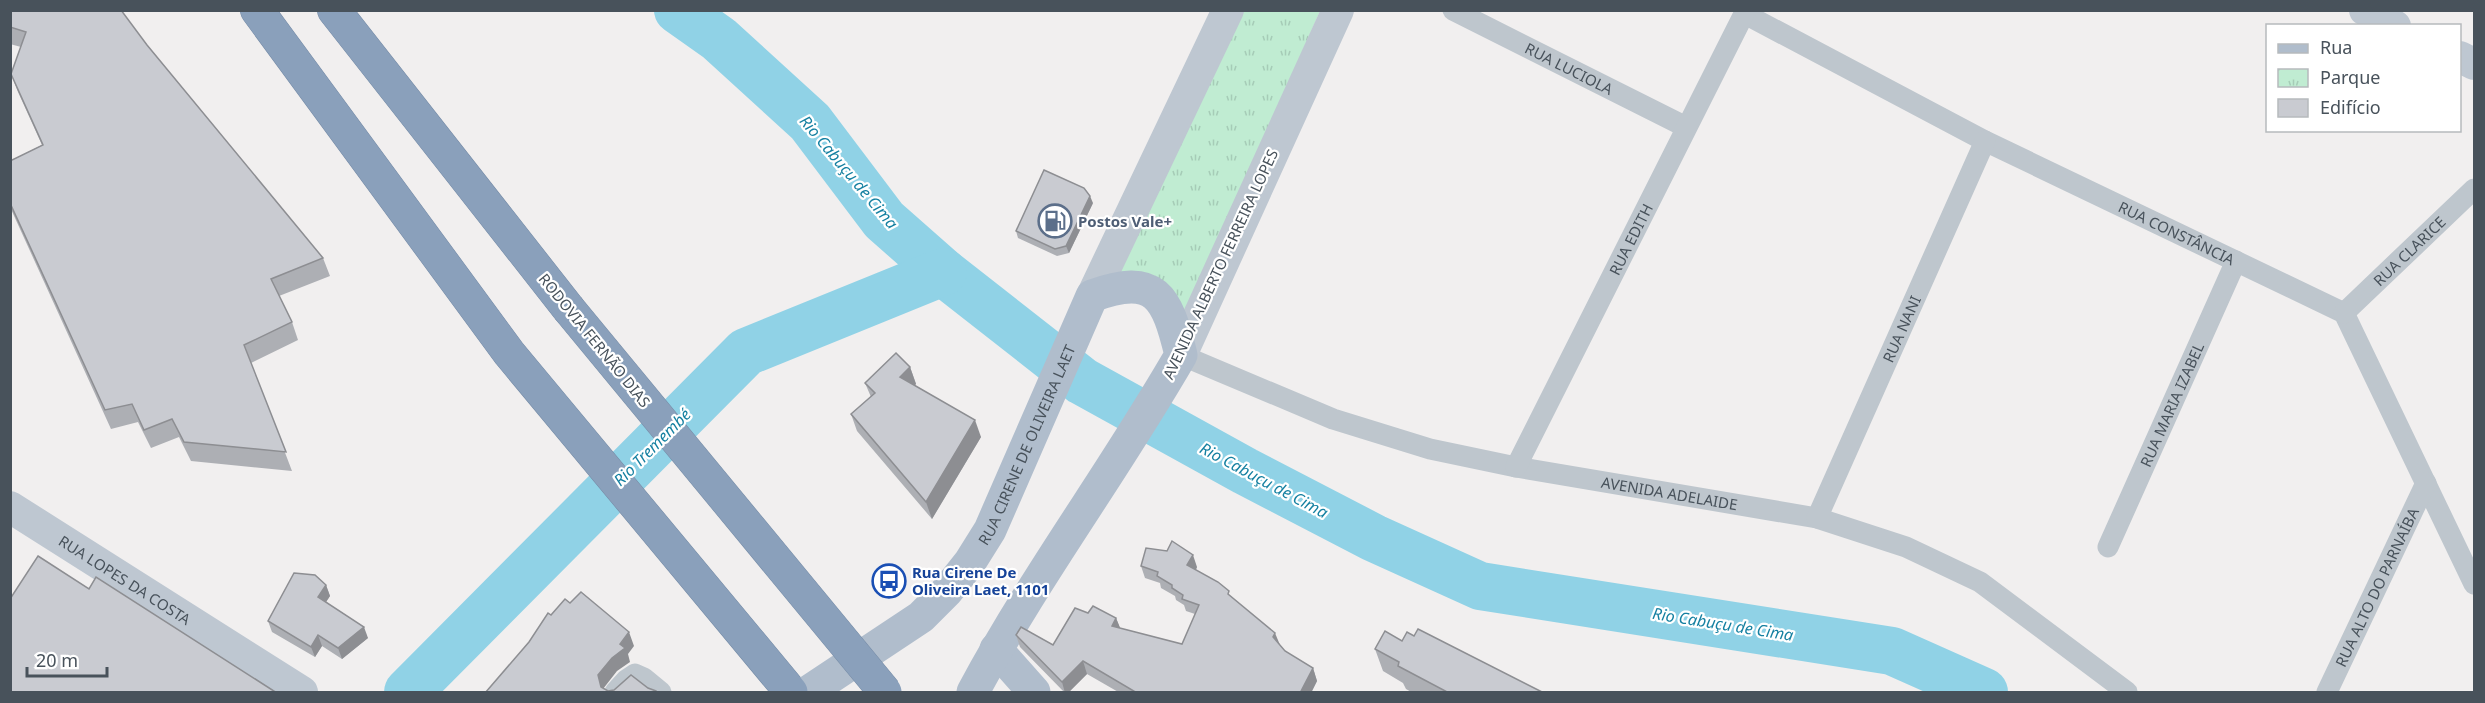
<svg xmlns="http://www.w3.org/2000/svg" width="2485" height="703" font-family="'Noto Sans',sans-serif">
	<defs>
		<pattern id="park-tufts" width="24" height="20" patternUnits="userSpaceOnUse" patternTransform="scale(1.5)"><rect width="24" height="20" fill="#c0ecd2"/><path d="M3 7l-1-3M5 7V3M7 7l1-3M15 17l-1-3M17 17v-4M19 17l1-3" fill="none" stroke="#a6ccb7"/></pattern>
	</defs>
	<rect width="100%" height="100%" fill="#f1efef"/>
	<polygon fill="url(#park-tufts)" points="1236,11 1320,11 1186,315 1116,273"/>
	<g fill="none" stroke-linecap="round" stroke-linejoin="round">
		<g stroke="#90d2e6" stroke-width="48">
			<polyline points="678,10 719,39 810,122 884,220 943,272 1082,381 1245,471 1374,538 1480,586 1892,651 1984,692"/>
			<polyline points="408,692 746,352 943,272"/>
		</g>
		<g stroke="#758ba6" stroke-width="34">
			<g id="highway">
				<polyline points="257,10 509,353 791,692"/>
				<polyline points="334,10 568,308"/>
			</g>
		</g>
		<g stroke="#bec6cd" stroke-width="21">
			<path id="s1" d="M1453,10l233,117"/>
			<path id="s2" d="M1745,14l240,127 359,172 130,271"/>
			<path id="s3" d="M2344,313l130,-124"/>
			<path id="s4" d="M1181,355l152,64 97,30 86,18 301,51 89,29 74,35 147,110"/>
			<path id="s5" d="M1516,467l230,-457"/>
			<path id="s6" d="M1817,518l168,-377"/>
			<path id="s7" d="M2108,547l128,-286"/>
			<polyline points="615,692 626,680 635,674 644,678 661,692"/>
			<path id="s8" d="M2327,692l99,-209"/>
		</g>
		<g stroke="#bec7d1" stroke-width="32">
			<polyline points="2365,10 2395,26"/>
			<polyline points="2460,57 2474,64"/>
			<polyline points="1092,296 1228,10"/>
			<polyline points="1181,355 1338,10"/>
			<path id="s9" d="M10,507l292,185"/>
		</g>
		<g stroke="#b0bdcc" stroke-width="33">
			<polyline points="996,649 1034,692"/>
			<path id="s10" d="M808,692l113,-75 26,-26 23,-29 20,-32 102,-234c64,-24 75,1 89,59 -66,115 -146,221 -208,337"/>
		</g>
		<use href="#highway" stroke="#8aa0bb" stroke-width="33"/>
		<g stroke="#758ba6" stroke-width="34" stroke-linecap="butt">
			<polyline id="highway-bridge" points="568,308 885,692"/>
		</g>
		<use href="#highway-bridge" stroke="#8aa0bb" stroke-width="33"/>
	</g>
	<g fill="#adafb4">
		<polygon points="10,10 147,45 323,258 330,276 279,296 292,322 298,340 251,363 292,471 191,461 179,437 151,448 138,422 111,429 10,207 10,161 42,145 18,92 11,74 21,47 10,44"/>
		<polygon points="1093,203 1069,253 1057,256 1018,238 1016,231"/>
		<polygon points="910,367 916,384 915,385 981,437 932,519 857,431 851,414 871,397 865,383"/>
		<polygon points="1141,566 1197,567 1196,570 1232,597 1285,651 1313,668 1317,681 1311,693 1120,693 1087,674 1068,693 1065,693 1020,647 1016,635 1053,645 1088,613 1116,618 1120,628 1182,644 1195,614 1186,611 1184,605 1176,600 1175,596 1161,588 1160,583 1145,578"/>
		<polygon points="326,585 330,596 326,602 368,638 342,659 322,646 315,657 272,632 268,621"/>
		<polygon points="1402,641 1544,693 1413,693 1406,689 1403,683 1383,671 1375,649"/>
	</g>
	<g fill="#8d8e92">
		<polygon points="1090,196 1093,203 1069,253 1066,246"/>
		<polygon points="910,367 916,384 906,394 900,377"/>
		<polygon points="975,420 981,437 932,519 926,502"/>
		<polygon points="1193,555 1197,567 1192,577 1187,565"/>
		<polygon points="326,585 330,596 322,608 318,597"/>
		<polygon points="1116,618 1121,630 1112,626"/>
		<polygon points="364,627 368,638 342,659 338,648"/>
		<polygon points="629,632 634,646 628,654 630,662 617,671 603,689 601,687 598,675"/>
		<polygon points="1275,633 1280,645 1273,637"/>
		<polygon points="318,635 322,646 315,657 311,647"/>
		<polygon points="1083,661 1087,674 1068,693 1065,693 1062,682"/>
		<polygon points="1313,668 1317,681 1311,693 1300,693"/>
	</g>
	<g fill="#c9cbd1" stroke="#8d8e92" stroke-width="1.5">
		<polygon points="10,10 121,10 147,45 323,258 271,279 292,322 244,345 286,452 184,442 172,419 144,430 132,404 105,410 10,203 10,161 43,145 11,74 26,32 10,27"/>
		<polygon points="1044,170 1084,188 1090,196 1066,246 1055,249 1016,231"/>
		<polygon points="896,353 910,367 900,377 975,420 926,502 851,414 875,393 865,383"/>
		<polygon points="1172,541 1193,555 1187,565 1218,582 1229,591 1228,594 1275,633 1273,637 1285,651 1313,668 1300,693 1137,693 1083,661 1062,682 1016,635 1021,627 1053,645 1075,608 1088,613 1093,606 1116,618 1112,626 1182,644 1199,605 1182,599 1183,595 1172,588 1172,585 1157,576 1158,572 1141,566 1146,548 1167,551"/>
		<polygon points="38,556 89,589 96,577 277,693 10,693 10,599"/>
		<polygon points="294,573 315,575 326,585 318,597 364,627 338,648 318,635 311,647 268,621"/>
		<polygon points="581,592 629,632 620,644 625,648 612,658 598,675 601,687 608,691 614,690 631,675 648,688 656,691 658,693 485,693 529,642 548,613 551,615 565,599 570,603"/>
		<polygon points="1418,629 1544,693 1449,693 1398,666 1399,662 1375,649 1385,631 1402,641 1407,632 1414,636"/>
	</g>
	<defs>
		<g id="fuel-ring" transform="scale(1.725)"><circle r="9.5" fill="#fff" stroke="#5c6f8a" stroke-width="1.5"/><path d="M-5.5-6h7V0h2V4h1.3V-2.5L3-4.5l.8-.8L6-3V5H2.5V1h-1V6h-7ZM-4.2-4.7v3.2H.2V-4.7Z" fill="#5c6f8a"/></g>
		<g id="bus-ring" transform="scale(1.725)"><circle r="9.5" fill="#fff" stroke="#1a4fb4" stroke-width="1.5"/><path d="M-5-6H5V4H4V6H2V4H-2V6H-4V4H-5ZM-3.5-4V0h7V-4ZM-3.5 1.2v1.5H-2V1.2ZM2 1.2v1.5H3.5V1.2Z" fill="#1a4fb4"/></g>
	</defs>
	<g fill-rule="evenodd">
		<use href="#fuel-ring" x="1055" y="221"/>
		<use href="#bus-ring" x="889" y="581"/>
	</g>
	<g text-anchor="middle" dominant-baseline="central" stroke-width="4.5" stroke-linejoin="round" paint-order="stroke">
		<g font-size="15" fill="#48525b" stroke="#fff">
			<text stroke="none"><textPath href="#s1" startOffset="130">RUA LUCIOLA</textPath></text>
			<text stroke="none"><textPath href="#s2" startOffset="484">RUA CONSTÂNCIA</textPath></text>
			<text stroke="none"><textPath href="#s5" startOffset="255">RUA EDITH</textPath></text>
			<text stroke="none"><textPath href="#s3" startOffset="90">RUA CLARICE</textPath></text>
			<text transform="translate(1220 264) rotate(-65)">AVENIDA ALBERTO FERREIRA LOPES</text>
			<text stroke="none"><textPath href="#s6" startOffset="207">RUA NANI</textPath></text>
			<text transform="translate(595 340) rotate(51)">RODOVIA FERNÃO DIAS</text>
			<text stroke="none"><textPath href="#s7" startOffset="156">RUA MARIA IZABEL</textPath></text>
			<text stroke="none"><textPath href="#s10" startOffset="340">RUA CIRENE DE OLIVEIRA LAET</textPath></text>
			<text stroke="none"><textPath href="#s4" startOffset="510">AVENIDA ADELAIDE</textPath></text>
			<text stroke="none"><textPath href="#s9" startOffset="136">RUA LOPES DA COSTA</textPath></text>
			<text stroke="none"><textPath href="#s8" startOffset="116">RUA ALTO DO PARNAÍBA</textPath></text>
		</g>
		<g font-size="15" font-weight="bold" fill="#4e5e75" stroke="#fff" text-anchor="start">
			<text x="1078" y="221">Postos Vale+</text>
		</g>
		<g font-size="15" font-weight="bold" fill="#164399" stroke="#fff" text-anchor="start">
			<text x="912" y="572">Rua Cirene De<tspan x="912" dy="17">Oliveira Laet, 1101</tspan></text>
		</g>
		<g font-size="16" font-style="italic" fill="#1580a1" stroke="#fff">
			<text transform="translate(849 172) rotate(50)">Rio Cabuçu de Cima</text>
			<text transform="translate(652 447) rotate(-45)">Rio Tremembé</text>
			<text transform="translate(1264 480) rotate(28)">Rio Cabuçu de Cima</text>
			<text transform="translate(1723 624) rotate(9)">Rio Cabuçu de Cima</text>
		</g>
	</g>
	<rect width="2485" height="703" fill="none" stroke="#48525b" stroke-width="24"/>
	<rect x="2266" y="24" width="195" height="108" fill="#ffffff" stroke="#b6babd" stroke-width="1.5"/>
	<rect x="2278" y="44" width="30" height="9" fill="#b0bdcc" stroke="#b6babd" stroke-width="1.5"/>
	<text x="2320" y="54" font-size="18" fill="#48525b">Rua</text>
	<rect x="2278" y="69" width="30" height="18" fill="url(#park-tufts)" stroke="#b6babd" stroke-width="1.5"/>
	<text x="2320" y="84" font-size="18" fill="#48525b">Parque</text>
	<rect x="2278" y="99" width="30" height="18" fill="#c9cbd1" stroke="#b6babd" stroke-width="1.5"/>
	<text x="2320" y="114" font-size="18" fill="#48525b">Edifício</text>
	<path d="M27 667v9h80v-9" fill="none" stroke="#48525b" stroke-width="3"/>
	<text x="36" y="667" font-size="18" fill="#48525b" stroke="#ffffff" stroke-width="4.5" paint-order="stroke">20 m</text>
</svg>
